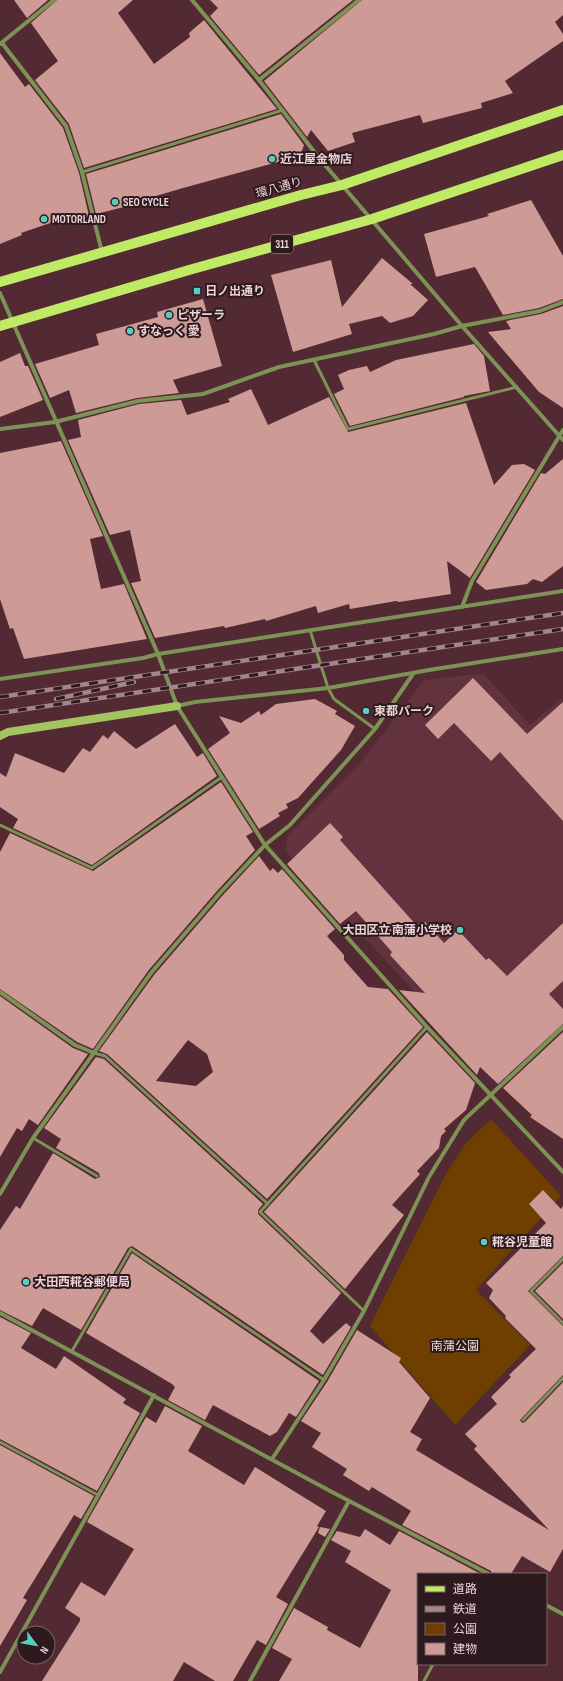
<svg xmlns="http://www.w3.org/2000/svg" width="563" height="1681" font-family="'Sofia Sans Condensed','Noto Sans JP',sans-serif">
	<rect width="100%" height="100%" fill="#532a34"/>
	<polygon fill="#62323f" points="483,673 530,725 561,699 563,701 563,1008 489,1073 286,852 287,836 361,762 424,680"/>
	<polygon fill="#6f3f00" points="491,1119 561,1196 476,1290 530,1345 455,1425 370,1326 446,1174 465,1144"/>
	<g fill="#cd9a95" fill-rule="evenodd">
		<polygon points="14,0 48,0 27,18"/>
		<polygon points="57,0 133,0 118,13 154,64 190,37 189,33 204,20 277,109 84,168 69,124 35,80 58,61 31,23"/>
		<polygon points="210,0 353,0 259,75 210,16 218,8"/>
		<polygon points="362,0 563,0 563,15 555,22 563,34 563,41 505,81 513,93 481,103 482,108 423,123 420,115 352,133 355,142 328,151 311,130 307,137 264,81"/>
		<polygon points="0,53 25,87 29,84 63,128 79,173 89,216 60,225 59,220 21,233 22,235 0,244"/>
		<polygon points="281,114 304,145 300,156 183,188 132,203 132,205 96,214 86,174"/>
		<polygon points="531,200 563,256 563,299 539,308 503,315 475,267 436,277 424,234 489,216 487,214"/>
		<polygon points="382,258 413,284 410,284 428,300 413,316 390,323 382,316 349,324 352,334 293,352 271,275 331,260 342,307"/>
		<polygon points="203,299 222,366 173,380 179,393 137,398 76,413 69,390 50,398 35,364 99,345 96,334 158,317 157,312"/>
		<polygon points="563,306 563,408 539,392 488,332 511,329 506,321 541,314"/>
		<polygon points="474,344 484,356 490,391 464,396 464,397 350,426 334,394 344,389 338,375 349,370 367,366 370,372 396,360"/>
		<polygon points="20,353 25,366 28,366 43,400 0,417 0,362"/>
		<polygon points="251,389 268,425 329,397 348,432 466,403 494,485 512,465 524,464 535,470 470,578 447,561 451,594 399,602 396,601 350,609 349,604 318,613 316,606 266,621 265,619 225,628 224,626 155,638 131,583 141,581 130,530 110,535 68,440 81,437 78,420 139,404 181,400 187,415 230,402 228,399"/>
		<polygon points="61,441 103,536 90,539 101,589 124,584 147,639 24,659 13,628 10,629 0,599 0,453"/>
		<polygon points="563,459 563,566 542,582 533,579 527,584 486,590 476,582 541,473 545,474"/>
		<polygon points="473,678 527,734 563,702 563,821 500,752 491,761 454,723 438,739 425,725"/>
		<polygon points="315,699 337,711 335,714 355,726 341,750 298,798 286,804 288,808 278,813 280,816 259,829 208,749 230,733 219,716 241,723 259,711 261,715 276,704"/>
		<polygon points="175,724 197,757 203,753 217,776 92,865 13,828 18,819 0,807 0,773 6,777 15,753 64,773 83,748 90,752 103,735 108,739 114,731 136,749"/>
		<polygon points="221,782 253,832 246,836 255,850 217,891 148,971 93,1049 77,1042 0,989 0,852 10,833 93,871"/>
		<polygon points="330,823 343,837 340,840 418,927 425,922 444,943 458,930 486,960 489,958 507,976 563,923 563,981 549,994 563,1009 563,1024 498,1084 480,1067 477,1075 399,990 425,993 390,955 392,952 356,911 340,924 287,864"/>
		<path d="M259,856l11,15 3,-3 5,5 4,-4 53,60 -8,7 17,19v5l24,27 20,2 35,38 -156,172 -160,-145 -8,-3 55,-76 69,-80zM188,1040l19,14 6,18 -17,14 -40,-5z"/>
		<polygon points="0,996 73,1048 88,1054 38,1125 29,1119 22,1131 17,1128 0,1157"/>
		<polygon points="427,1032 475,1083 466,1110 444,1129 446,1131 441,1136 439,1148 417,1171 420,1174 392,1205 404,1215 345,1289 264,1212"/>
		<polygon points="563,1032 563,1139 530,1117 532,1115 503,1088"/>
		<polygon points="96,1057 104,1059 263,1204 258,1210 258,1214 341,1293 310,1331 323,1344 346,1323 351,1327 323,1375 132,1246 128,1248 81,1330 43,1308 32,1326 0,1310 0,1230 16,1206 20,1209 53,1153 95,1179 100,1177 99,1173 56,1148 61,1139 44,1128"/>
		<polygon points="543,1190 561,1209 563,1206 563,1256 528,1291 563,1326 563,1375 520,1420 522,1423 525,1422 563,1382 563,1549 550,1572 522,1556 511,1574 492,1574 491,1571 402,1525 411,1511 372,1487 369,1491 343,1475 347,1469 312,1447 321,1433 301,1421 327,1382 357,1330 401,1358 399,1362 430,1398 410,1432 422,1439 416,1450 549,1530 474,1449 477,1446 465,1434 497,1404 491,1397 511,1377 509,1375 536,1349 505,1318 506,1316 489,1298 493,1290 486,1283 546,1223 529,1204"/>
		<polygon points="132,1253 319,1381 296,1417 289,1413 277,1432 270,1436 213,1405 205,1420 168,1400 175,1387 172,1384 86,1333"/>
		<polygon points="563,1263 563,1319 535,1291"/>
		<polygon points="0,1317 31,1333 21,1348 56,1369 64,1356 126,1399 123,1403 140,1413 97,1491 0,1439"/>
		<polygon points="165,1406 202,1426 188,1451 244,1485 255,1467 326,1511 317,1526 319,1527 276,1597 288,1604 266,1645 257,1640 233,1681 215,1681 184,1662 173,1681 42,1681 80,1621 80,1618 65,1608 81,1582 105,1596 134,1549 87,1522 146,1417 156,1423"/>
		<polygon points="0,1445 94,1496 81,1519 74,1515 23,1598 27,1600 0,1646"/>
		<polygon points="320,1527 330,1529 325,1537 318,1533"/>
		<polygon points="365,1529 390,1545 399,1531 481,1574 418,1574 418,1681 279,1681 292,1659 272,1648 294,1608 328,1627 327,1630 360,1648 391,1590 345,1562 351,1551 331,1540 337,1531 360,1537"/>
	</g>
	<g fill="none" stroke-linecap="round" stroke-linejoin="round">
		<g stroke="#7d9255" stroke-width="3">
			<polyline points="82,172 283,110"/>
			<polyline points="314,360 348,429 517,387"/>
			<polyline points="310,630 328,688 334,699 375,729"/>
			<polyline points="0,825 92,868 222,777"/>
			<polyline points="94,1053 105,1056 268,1204"/>
			<polyline points="33,1138 97,1176"/>
			<polyline points="563,1259 531,1291 563,1323"/>
			<polyline points="364,1311 260,1212 427,1027"/>
			<polyline points="72,1351 131,1249 324,1380"/>
			<polyline points="523,1420 563,1378"/>
			<polyline points="0,1442 98,1495"/>
			<polyline points="424,1681 433,1664"/>
		</g>
		<g stroke="#7d9255" stroke-width="4">
			<polyline points="192,0 259,80 319,158 462,326 563,440"/>
			<polyline points="2,43 66,126 82,172 102,252"/>
			<polyline points="0,44 54,0"/>
			<polyline points="259,80 359,0"/>
			<polyline points="0,293 158,654 177,706 265,845 427,1027 563,1172"/>
			<polyline points="0,429 55,422 138,401 203,394 279,367 434,334 462,326 540,311 563,302"/>
			<polyline points="462,607 472,581 563,430"/>
			<polyline points="0,679 143,658 158,654 563,591"/>
			<polyline points="177,706 195,702 328,688 429,670 563,649"/>
			<polyline points="0,992 75,1045 94,1053"/>
			<polyline points="0,1194 33,1138 151,973 220,893 265,845 290,825 375,729 413,674"/>
			<polyline points="0,1313 332,1492 489,1574"/>
			<polyline points="272,1459 324,1380 364,1311 429,1177 464,1120 563,1027"/>
			<polyline points="546,1605 563,1614"/>
			<polyline points="0,1672 154,1395"/>
			<polyline points="250,1681 349,1501"/>
		</g>
		<polyline stroke="#a3c460" stroke-width="8" points="0,736 8,732 177,706"/>
		<g stroke="#c0ea66" stroke-width="10">
			<polyline points="0,282 301,195 342,185 563,110"/>
			<polyline points="0,326 189,270 372,219 563,155"/>
		</g>
		<g stroke="#a5848b" stroke-width="4.5">
			<g id="rail">
				<polyline points="0,697 563,613"/>
				<polyline points="56,699 134,682"/>
				<polyline points="0,713 563,629"/>
			</g>
		</g>
		<use href="#rail" stroke="#2c1a1e" stroke-width="3" stroke-dasharray="9" stroke-linecap="butt"/>
	</g>
	<g fill="#58cec0" stroke="#2c1a1e" stroke-width="1.5">
		<circle cx="272" cy="159" r="4"/>
		<circle cx="115" cy="202" r="4"/>
		<circle cx="44" cy="219" r="4"/>
		<rect x="193" y="287" width="8" height="8" rx="2"/>
		<circle cx="169" cy="315" r="4"/>
		<circle cx="130" cy="331" r="4"/>
		<circle cx="366" cy="711" r="4"/>
		<circle cx="460" cy="930" r="4"/>
		<circle cx="484" cy="1242" r="4"/>
		<circle cx="26" cy="1282" r="4"/>
	</g>
	<g text-anchor="middle" dominant-baseline="central" stroke-width="4" stroke-linejoin="round" paint-order="stroke">
		<rect fill="#2c1a1e" stroke="#b39ba0" stroke-width="1" x="271" y="235" width="22" height="18" rx="3"/>
		<g font-size="11" font-weight="bold" fill="#edd2d7">
			<text x="282" y="244">311</text>
		</g>
		<g font-size="12" font-weight="bold" fill="#edd2d7" stroke="#2c1a1e" text-anchor="start">
			<text x="280" y="159">近江屋金物店</text>
			<text x="123" y="202">SEO CYCLE</text>
			<text x="52" y="219">MOTORLAND</text>
			<text x="205" y="291">日ノ出通り</text>
			<text x="177" y="315">ピザーラ</text>
			<text x="138" y="331">すなっく 愛</text>
			<text x="374" y="711">東都パーク</text>
			<text x="452" y="930" text-anchor="end">大田区立 南蒲小学校</text>
			<text x="492" y="1242">糀谷児童館</text>
			<text x="34" y="1282">大田西糀谷郵便局</text>
		</g>
		<g font-size="12" fill="#edd2d7" stroke="#2c1a1e">
			<text transform="translate(279 188) rotate(-16)">環八通り</text>
		</g>
		<g font-size="12" fill="#f4e0cd" stroke="#2c1a1e">
			<text x="455" y="1346">南蒲公園</text>
		</g>
	</g>
	<rect x="417" y="1573" width="130" height="92" fill="#2c1a1e" stroke="#796468"/>
	<rect x="425" y="1586" width="20" height="6" fill="#c0ea66" stroke="#796468"/>
	<text x="453" y="1593" font-size="12" fill="#edd2d7">道路</text>
	<rect x="425" y="1606" width="20" height="6" fill="#a5848b" stroke="#796468"/>
	<text x="453" y="1613" font-size="12" fill="#edd2d7">鉄道</text>
	<rect x="425" y="1623" width="20" height="12" fill="#6f3f00" stroke="#796468"/>
	<text x="453" y="1633" font-size="12" fill="#edd2d7">公園</text>
	<rect x="425" y="1643" width="20" height="12" fill="#cd9a95" stroke="#796468"/>
	<text x="453" y="1653" font-size="12" fill="#edd2d7">建物</text>
	<g transform="translate(36 1645) rotate(122)"><circle r="19" fill="#2c1a1e" stroke="#796468"/>
	<path d="M0-3L7 15L0 10L-7 15Z" fill="#58cec0"/>
	<text y="-6" font-size="11" font-weight="bold" text-anchor="middle" fill="#edd2d7">N</text>
	</g>
</svg>
